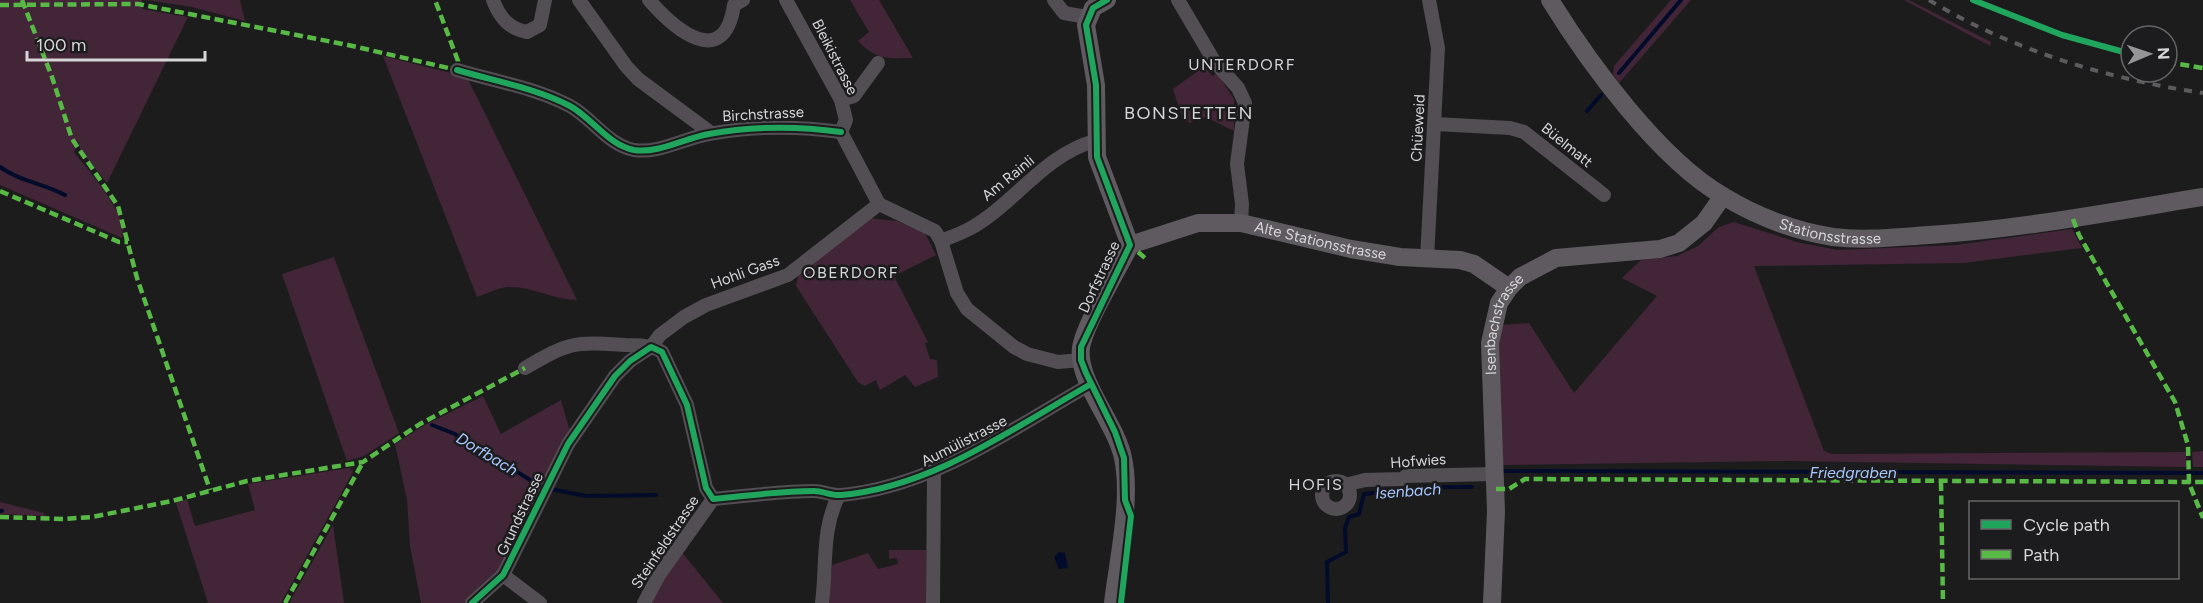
<svg xmlns="http://www.w3.org/2000/svg" width="2203" height="603" font-family="Figtree,sans-serif">
	<rect width="100%" height="100%" fill="#1c1c1d"/>
	<g fill="#422537">
		<path d="M0,0h142v9l46,8 -81,166 -26,-32 -3,-10 -4,11c14,19 55,62 48,86l-122,-53z"/>
		<polygon points="147,0 240,0 245,21 192,7"/>
		<path d="M850,0h29l34,58c-28,0 -35,3 -55,-17l11,-9z"/>
		<polygon points="1671,0 1691,0 1619,83 1613,75 1614,66"/>
		<polygon points="1904,0 1909,0 1991,42 1990,46"/>
		<path d="M383,56l84,21 110,223c-23,0 -45,-14 -69,-13 -10,1 -22,7 -31,10z"/>
		<polygon points="1205,66 1212,76 1217,73 1234,99 1234,131 1206,117 1190,123 1182,117 1173,89"/>
		<polygon points="869,218 897,221 925,233 936,255 894,276 928,342 925,343 930,359 937,360 938,377 915,387 905,375 880,390 876,380 865,386 858,382 796,286 799,272"/>
		<polygon points="1734,222 1797,242 1838,250 1956,245 2072,229 2082,248 1964,263 1754,266 1824,451 1832,454 2186,452 2186,467 1787,461 1502,465 1496,368 1500,325 1529,323 1574,393 1657,296 1622,278 1641,260 1677,256 1698,246 1719,227"/>
		<polygon points="334,257 399,433 364,456 347,461 282,274"/>
		<polygon points="483,396 501,434 561,400 570,432 495,578 467,603 421,603 410,546 407,500 395,444 423,426"/>
		<polygon points="2203,451 2203,467 2193,467 2192,452"/>
		<polygon points="349,468 353,472 281,603 208,603 176,503 187,499 195,526 255,510 248,484"/>
		<polygon points="0,502 44,513 45,516 0,514"/>
		<polygon points="333,525 344,603 289,603"/>
		<polygon points="889,550 926,550 926,603 828,603 832,565 868,553 878,569 898,564 897,558 889,559"/>
		<polygon points="681,551 723,603 650,603"/>
	</g>
	<polygon fill="#030b2b" points="1059,552 1065,553 1068,568 1059,569 1054,557"/>
	<g fill="none" stroke-linecap="round" stroke-linejoin="round">
		<g stroke="#030b2b" stroke-width="4">
			<polyline points="1619,73 1681,0"/>
			<polyline points="1587,111 1601,95"/>
			<path d="M0,167c21,15 43,16 65,28"/>
			<polyline points="432,425 455,434 473,449 488,454 540,486"/>
			<polyline points="1503,471 2203,473"/>
			<polyline points="550,489 586,496 656,495"/>
			<polyline points="0,511 2,511"/>
			<polyline points="1328,603 1327,562 1346,552 1345,528 1349,517 1359,514 1364,494 1424,487 1472,487"/>
		</g>
		<g stroke="#524e53" stroke-width="14">
			<path d="M493,0c6,16 15,29 34,32l13,-7 5,-25"/>
			<polyline points="579,0 626,66 638,79 711,133"/>
			<path d="M649,0c26,30 75,71 85,5l9,-5"/>
			<polyline points="786,0 841,100 846,120 841,132"/>
			<polyline points="1054,0 1064,13 1087,17"/>
			<polyline points="1178,0 1214,61 1238,88 1245,103 1237,164 1242,204 1241,223"/>
			<path d="M457,70c37,11 79,18 113,36 22,12 38,39 64,44 24,4 51,-12 75,-16 44,-8 89,-8 132,-2"/>
			<polyline points="841,100 854,96 878,63"/>
			<polyline points="1435,124 1510,128 1524,132 1604,195"/>
			<polyline points="841,132 879,204 935,231 941,241 957,293 967,309 1014,347 1027,354 1058,362 1081,360"/>
			<path d="M941,241c10,-4 21,-8 30,-13 43,-24 74,-74 124,-87"/>
			<polyline points="1427,259 1438,48 1429,0"/>
			<path d="M525,368c46,-27 49,-26 101,-23 12,0 25,0 36,7l25,53 19,83 7,11c34,-3 67,-8 101,-8 9,0 18,5 27,4 92,-8 172,-67 250,-111"/>
			<circle cx="1336" cy="495" r="14"/>
			<polyline points="1345,485 1365,480 1402,479 1406,476 1494,474"/>
			<polyline points="503,575 540,603"/>
			<polyline points="472,603 503,575 568,444 615,376 630,361 651,347 660,335 684,317 706,305 788,275 879,204"/>
			<polyline points="644,603 659,575 713,499"/>
			<path d="M822,603c5,-38 -1,-73 17,-108"/>
			<polyline points="933,603 934,471"/>
		</g>
		<g stroke="#5f5960" stroke-width="18">
			<path d="M1107,0l-14,8 -7,17 10,60 1,72 33,88c-11,23 -46,80 -49,103 -4,34 35,75 42,110 9,42 -5,101 -10,145"/>
			<path id="s1" d="M1550,0c39,63 109,159 173,196 33,20 72,35 110,41 32,4 64,0 96,-2 92,-6 183,-23 274,-38"/>
			<path id="s2" d="M1130,245l68,-22h43l110,26 49,8 60,3 14,4 35,24"/>
			<path id="s3" d="M1492,603l4,-92 -6,-168 9,-40 10,-15 11,-11 36,-19 104,-9 19,-6 25,-20 19,-27"/>
		</g>
		<path stroke="#5d5b5e" stroke-width="4" stroke-dasharray="8 8" stroke-linecap="butt" d="M1929,0c82,50 179,79 274,93"/>
		<g stroke="#58b947" stroke-width="4.5" stroke-dasharray="9 4.5" stroke-linecap="butt">
			<polyline points="22,0 52,77 72,139 118,206 137,278 210,490"/>
			<polyline points="0,5 138,4 348,45 457,70 458,61 435,0"/>
			<polyline points="2167,62 2203,68"/>
			<polyline points="0,191 119,242 128,242"/>
			<polyline points="2073,219 2079,235 2175,402 2188,445 2189,483 2203,518"/>
			<polyline points="1138,252 1145,258"/>
			<polyline points="1941,482 1943,603"/>
			<polyline points="1496,489 1509,489 1525,479 2203,482"/>
			<polyline points="0,517 64,519 92,517 172,501 247,481 363,462 420,424 525,368"/>
			<polyline points="285,603 363,462"/>
		</g>
		<g stroke="#1c1b1e" stroke-width="10">
			<g id="cycleway">
				<polyline points="1107,0 1093,8 1086,25 1096,85 1097,157 1130,245 1081,347 1081,360 1086,373 1115,432 1124,458 1125,500 1131,516 1121,603"/>
				<polyline points="1973,0 2062,35 2131,54"/>
				<path d="M457,70c37,11 79,18 113,36 22,12 38,39 64,44 24,4 51,-12 75,-16 44,-8 89,-8 132,-2"/>
				<path d="M472,603l31,-28 65,-131 47,-68 15,-15 21,-14 11,5 25,53 19,83 7,11c34,-3 67,-8 101,-8 9,0 18,5 27,4 92,-8 172,-67 250,-111"/>
			</g>
		</g>
		<use href="#cycleway" stroke="#20a55d" stroke-width="6"/>
	</g>
	<g text-anchor="middle" dominant-baseline="central" stroke-width="5" stroke-linejoin="round" paint-order="stroke">
		<g font-size="15" fill="#d6d6d8" stroke="#1c1b1e">
			<text transform="translate(835 57) rotate(63)">Bleikistrasse</text>
			<text transform="translate(763 114) rotate(-3)">Birchstrasse</text>
			<text transform="translate(1418 128) rotate(-87)">Chüeweid</text>
			<text transform="translate(1567 145) rotate(39)">Büelmatt</text>
			<text transform="translate(1008 178) rotate(-39)">Am Rainli</text>
			<text stroke="none"><textPath href="#s1" startOffset="378">Stationsstrasse</textPath></text>
			<text stroke="none"><textPath href="#s2" startOffset="196">Alte Stationsstrasse</textPath></text>
			<text transform="translate(745 272) rotate(-20)">Hohli Gass</text>
			<text transform="translate(1099 277) rotate(-65)">Dorfstrasse</text>
			<text stroke="none"><textPath href="#s3" startOffset="282">Isenbachstrasse</textPath></text>
			<text transform="translate(964 441) rotate(-27)">Aumülistrasse</text>
			<text transform="translate(1418 461) rotate(-4)">Hofwies</text>
			<text transform="translate(520 514) rotate(-65)">Grundstrasse</text>
			<text transform="translate(665 542) rotate(-56)">Steinfeldstrasse</text>
		</g>
		<g font-size="16" letter-spacing="1.5" fill="#d6d6d8" stroke="#1c1b1e">
			<text x="1242" y="64">UNTERDORF</text>
			<text x="851" y="272">OBERDORF</text>
			<text x="1316" y="484">HOFIS</text>
		</g>
		<g font-size="16" font-style="italic" fill="#a7c9ff" stroke="#1c1b1e">
			<text transform="translate(487 454) rotate(31)">Dorfbach</text>
			<text x="1853" y="472">Friedgraben</text>
			<text transform="translate(1408 491) rotate(-4)">Isenbach</text>
		</g>
		<g font-size="18" letter-spacing="1.5" fill="#d6d6d8" stroke="#1c1b1e">
			<text x="1189" y="113">BONSTETTEN</text>
		</g>
	</g>
	<rect x="1969" y="501" width="210" height="78" fill="#1c1b1e" stroke="#666668" stroke-width="1.5"/>
	<rect x="1981" y="520" width="30" height="9" fill="#20a55d" stroke="#666668" stroke-width="1.5"/>
	<text x="2023" y="531" font-size="18" fill="#d6d6d8">Cycle path</text>
	<rect x="1981" y="550" width="30" height="9" fill="#58b947" stroke="#666668" stroke-width="1.5"/>
	<text x="2023" y="561" font-size="18" fill="#d6d6d8">Path</text>
	<g transform="translate(2149 54) rotate(88)"><circle r="28" fill="#1c1b1e" stroke="#666668" stroke-width="1.5"/>
	<path d="M0-4.5L10 22L0 15L-10 22Z" fill="#959597"/>
	<text y="-9" font-size="16" font-weight="bold" text-anchor="middle" fill="#d6d6d8">N</text>
	</g>
	<path d="M27 51v9h178v-9" fill="none" stroke="#d6d6d8" stroke-width="3"/>
	<text x="36" y="51" font-size="18" fill="#d6d6d8" stroke="#1c1b1e" stroke-width="4.5" paint-order="stroke">100 m</text>
</svg>
